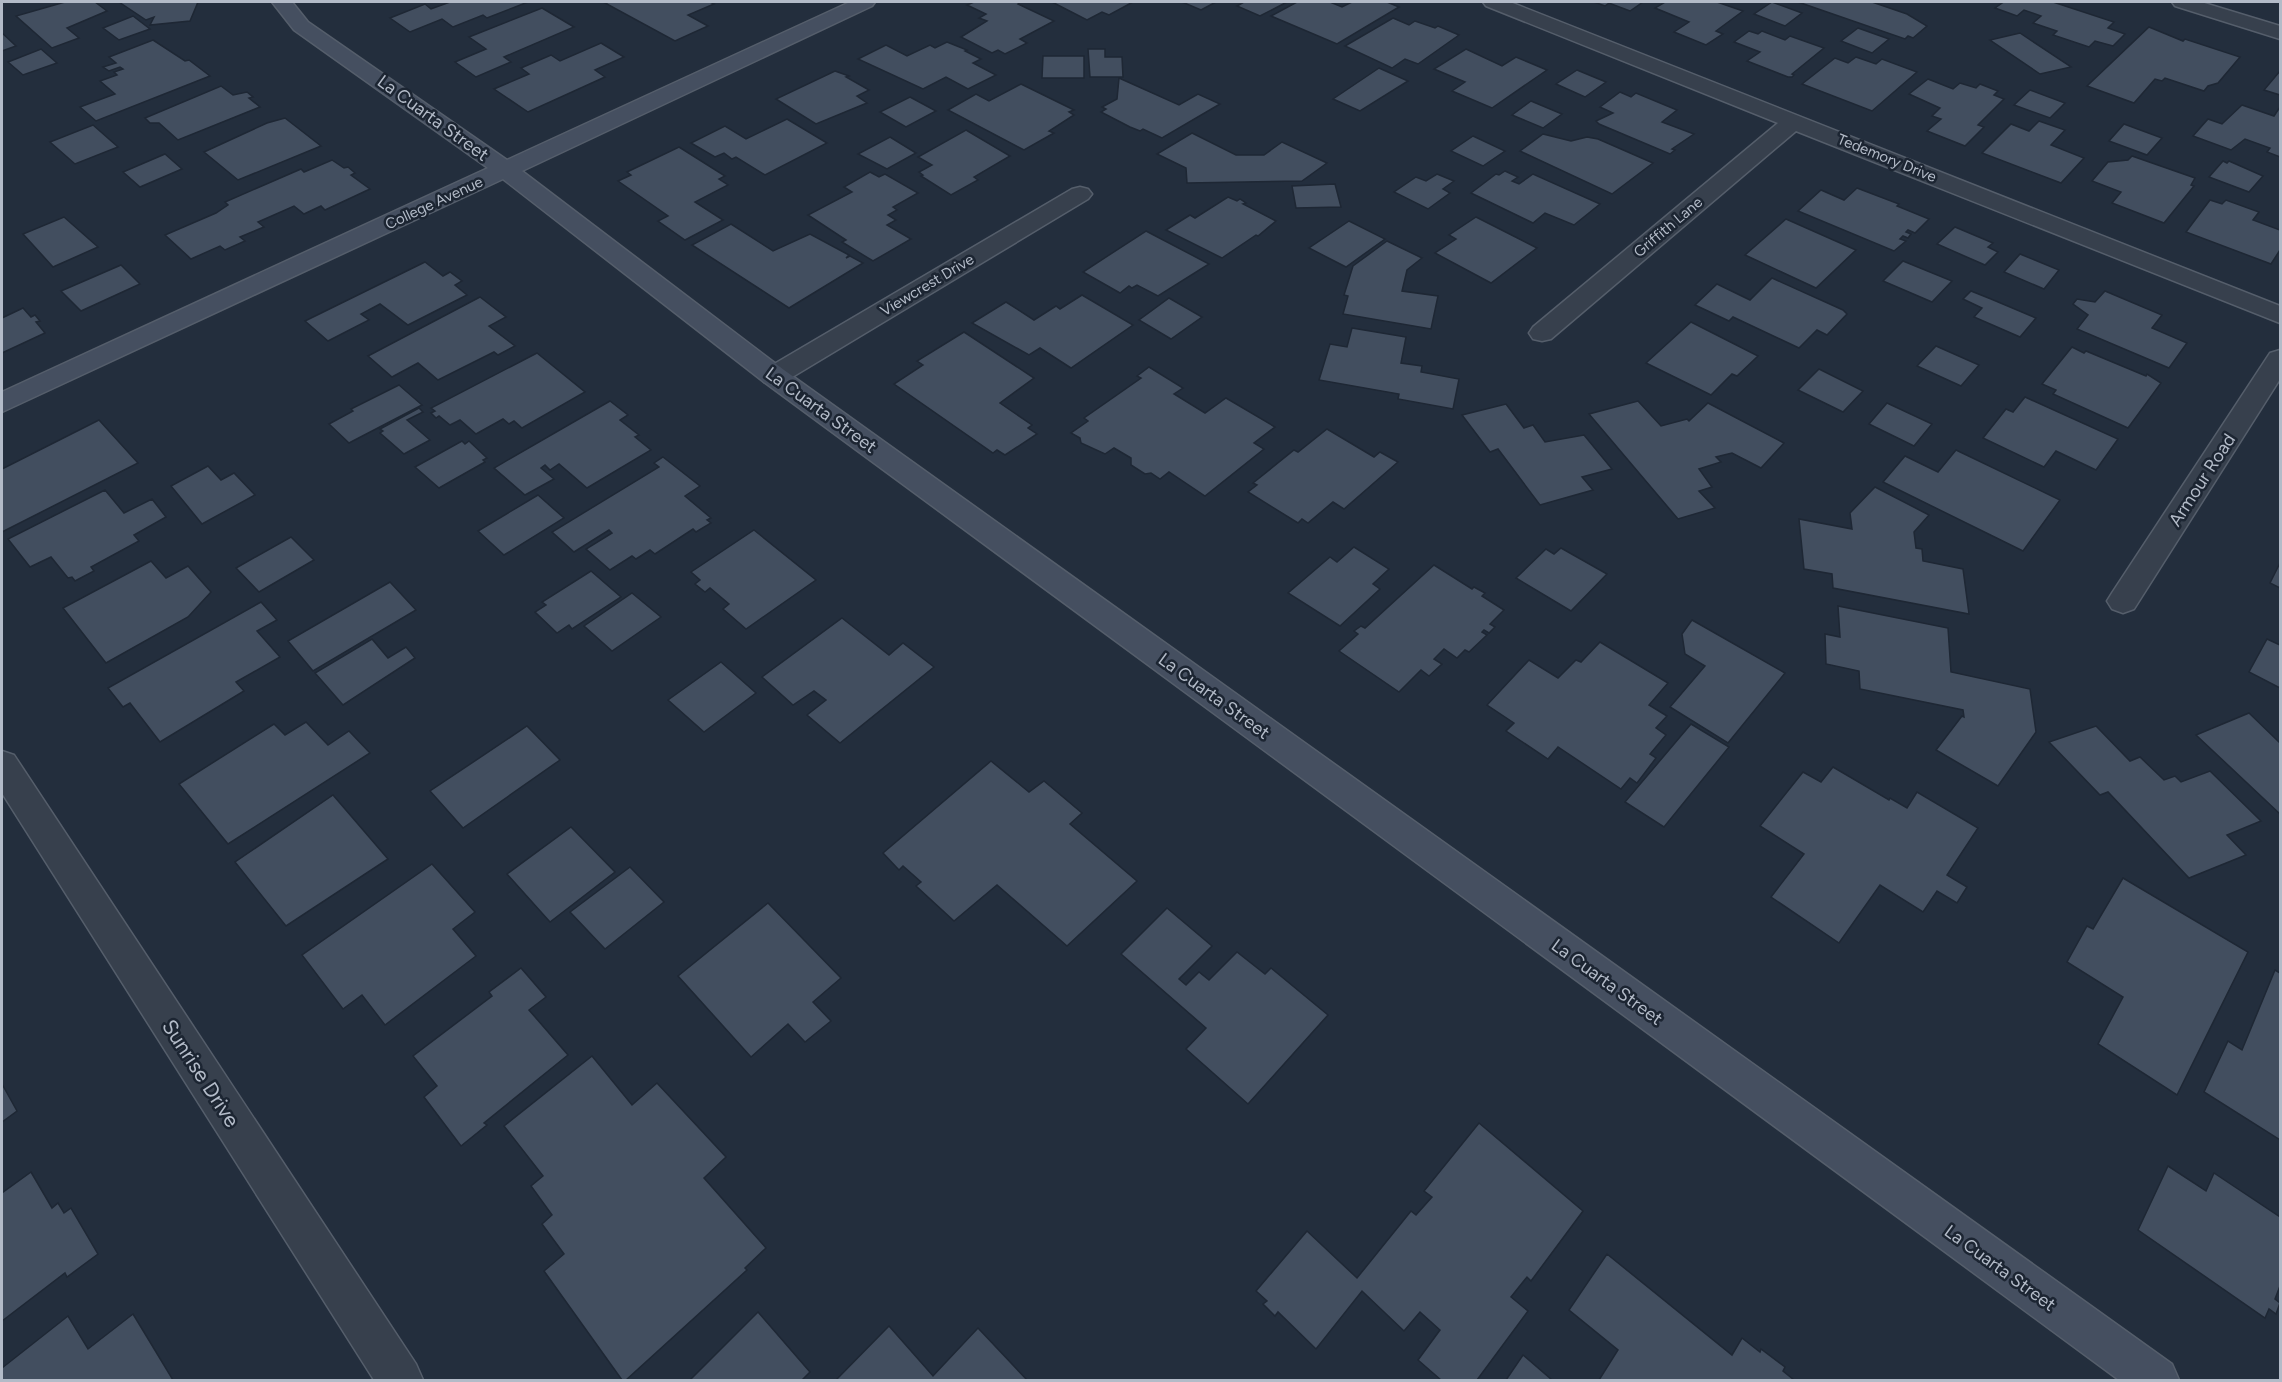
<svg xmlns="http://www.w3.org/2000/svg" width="2282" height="1382" font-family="Figtree,sans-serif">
	<rect width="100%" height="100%" fill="#232e3d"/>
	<g fill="#424e5f" stroke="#1e2734" stroke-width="1.5">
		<polygon points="65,2 95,2 107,11 67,28 79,38 52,48 16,16"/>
		<polygon points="119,2 198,2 190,21 150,25 154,17 146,20"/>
		<polygon points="450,2 528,2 487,18 483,15 453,27 442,19 410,32 390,18 425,4 431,9"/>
		<polygon points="609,2 710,2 714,4 688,15 708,26 675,41 605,3"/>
		<polygon points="974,2 1020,2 1018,4 1054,21 1020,39 1027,43 1005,54 998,50 992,53 961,37 987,21 979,18 986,14 967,5"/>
		<polygon points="1052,2 1133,2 1109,15 1102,12 1087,20"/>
		<polygon points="1182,2 1216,2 1201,10"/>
		<polygon points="1244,2 1287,2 1260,16 1237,6"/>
		<polygon points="1297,2 1330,2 1342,7 1352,2 1387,2 1399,7 1337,44 1271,16"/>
		<polygon points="1594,2 1643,2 1630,11 1609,3 1605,6"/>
		<polygon points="1665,2 1717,2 1743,11 1716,31 1723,34 1706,45 1674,32 1689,22 1655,8"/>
		<polygon points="1772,2 1802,13 1785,26 1754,14"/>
		<polygon points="1798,2 1872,2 1907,14 1927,26 1913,38 1908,36 1905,39"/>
		<polygon points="1998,2 2053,2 2114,22 2108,28 2125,34 2113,46 2095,41 2089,47 2053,35 2057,31 2033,23 2041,16 2024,10 2017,16 1995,8 2002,3"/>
		<polygon points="542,8 574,27 504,57 511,62 476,77 455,62 486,49 469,37"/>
		<polygon points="133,16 150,29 119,40 103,28"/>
		<polygon points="1393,18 1409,25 1415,21 1435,28 1438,26 1459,35 1418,64 1405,59 1392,68 1345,46"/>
		<polygon points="2149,27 2183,41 2185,39 2240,57 2218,83 2208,86 2204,91 2165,78 2162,81 2155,79 2134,103 2087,86"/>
		<polygon points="1858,28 1889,39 1872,53 1841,41"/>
		<polygon points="1749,31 1758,34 1762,31 1785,40 1790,36 1824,48 1792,74 1794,75 1792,77 1788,77 1747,61 1760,52 1734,42"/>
		<polygon points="2,33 16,46 2,51"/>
		<polygon points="2020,33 2071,67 2040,74 1990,40"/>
		<polygon points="153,40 185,61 189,60 210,76 96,121 80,107 115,94 100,81 117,75 114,72 123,69 120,67 109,71 103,67 116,63 109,57"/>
		<polygon points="947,42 967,50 965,51 981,59 973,63 996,75 968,89 946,77 923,89 858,59 886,45 907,56 930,45 935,48"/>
		<polygon points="601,43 624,57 595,70 605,77 528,112 494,89 529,74 521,68 551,55 560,61"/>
		<polygon points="41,49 57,63 23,75 8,62"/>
		<polygon points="1088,49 1105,49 1105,57 1122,57 1123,77 1090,77"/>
		<polygon points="1466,49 1502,66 1516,57 1547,70 1492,108 1452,91 1465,82 1434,69"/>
		<polygon points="1043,56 1084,56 1084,78 1042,78"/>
		<polygon points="1856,57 1876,64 1882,59 1917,72 1872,111 1802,84 1835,58 1848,63"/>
		<polygon points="1379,68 1408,81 1360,111 1333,99"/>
		<polygon points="1577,70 1606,82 1585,97 1556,84"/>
		<polygon points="835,71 849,76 846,77 869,90 857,96 867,103 816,124 776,99"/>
		<polygon points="2280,71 2280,95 2264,90"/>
		<polygon points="1119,78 1179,105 1198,94 1220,104 1162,138 1143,129 1140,131 1130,127 1101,112 1106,109 1102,107 1117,99"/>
		<polygon points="1928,79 1953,89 1960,83 1976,88 1980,84 1998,91 1994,95 2004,99 1978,125 1984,127 1965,146 1927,131 1941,119 1932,116 1940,108 1909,94"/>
		<polygon points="1021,84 1074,110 1069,112 1074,115 1049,131 1054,133 1024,150 948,110 976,94 989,101"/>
		<polygon points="221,86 233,95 247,92 253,97 249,98 260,107 178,140 159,123 150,123 145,118"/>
		<polygon points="2030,90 2065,103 2050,118 2014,105"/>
		<polygon points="1620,92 1631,97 1636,93 1677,110 1662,122 1694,134 1672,149 1675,150 1670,154 1599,124 1596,121 1613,113 1600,107"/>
		<polygon points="910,97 936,111 906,127 880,112"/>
		<polygon points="1531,101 1562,114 1543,128 1512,115"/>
		<polygon points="2242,105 2274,116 2280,107 2280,157 2267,152 2270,148 2245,139 2231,150 2193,136 2208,119 2222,124"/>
		<polygon points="285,118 321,146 238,180 204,152 267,123"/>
		<polygon points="787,119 827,143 765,175 736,157 732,159 724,153 715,157 691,143 725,126 746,139"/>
		<polygon points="2039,121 2065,130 2051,145 2084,158 2061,183 1982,153 2011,124 2029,131"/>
		<polygon points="2124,124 2162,138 2147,155 2109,141"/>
		<polygon points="93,125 118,147 75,164 50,142"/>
		<polygon points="966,130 1010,156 974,177 978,180 951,195 921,176 923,175 919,172 932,165 918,157"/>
		<polygon points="1192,133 1236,155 1264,155 1282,142 1327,163 1302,181 1187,183 1186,168 1157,154"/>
		<polygon points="1543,134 1571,141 1587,137 1598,139 1653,163 1612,194 1520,151"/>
		<polygon points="1473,136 1505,151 1483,166 1451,151"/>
		<polygon points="890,137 916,153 887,169 858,154"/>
		<polygon points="679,147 725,176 719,179 728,185 695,202 723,220 685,240 658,221 668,216 618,181 631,175 627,172"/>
		<polygon points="165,154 182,169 140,187 123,172"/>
		<polygon points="2132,156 2195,178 2191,185 2194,186 2164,223 2112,203 2121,192 2092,181 2108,162 2128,160"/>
		<polygon points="332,160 344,168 348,167 355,173 351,175 370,189 325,210 321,206 304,214 294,206 258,222 264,227 240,237 245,241 225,250 220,246 191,259 165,235 216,213 228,205 225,202 301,169 304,172"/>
		<polygon points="2223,161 2227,163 2229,161 2263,176 2249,192 2209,177"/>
		<polygon points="1505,171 1518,177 1512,181 1519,184 1533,174 1600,204 1574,225 1545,213 1533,223 1471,193 1496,174 1499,175"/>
		<polygon points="870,172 879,177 885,174 918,193 893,207 897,210 888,215 896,220 887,225 911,239 873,261 842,242 846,240 808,215 852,192 844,187"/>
		<polygon points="1437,174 1454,181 1443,189 1450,193 1428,209 1394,192 1416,177 1426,181"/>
		<polygon points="1335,184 1341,207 1296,208 1292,186"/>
		<polygon points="1857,188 1899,204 1897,206 1929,219 1915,233 1908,230 1906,232 1911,234 1908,238 1903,236 1900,239 1906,241 1894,251 1798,211 1821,190 1844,200"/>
		<polygon points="1228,197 1237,201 1240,199 1246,203 1243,204 1276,221 1258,236 1256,235 1222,258 1166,230 1190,215 1195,218"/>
		<polygon points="2210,200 2222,204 2226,200 2259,212 2253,220 2280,230 2280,250 2271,264 2186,232"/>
		<polygon points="64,217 98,247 53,267 23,234"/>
		<polygon points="1476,217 1537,248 1491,283 1435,253 1456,239 1449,235"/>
		<polygon points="1786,219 1856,250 1816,288 1745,255"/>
		<polygon points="1349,221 1385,239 1346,267 1309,248"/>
		<polygon points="731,224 773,251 810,234 849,255 846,258 850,256 863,263 789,308 692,245"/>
		<polygon points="1955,227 1993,243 1988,247 1998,252 1985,265 1937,244"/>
		<polygon points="1146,231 1209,264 1158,296 1137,285 1132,288 1129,286 1120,293 1083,272"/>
		<polygon points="1387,241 1422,258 1407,270 1402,291 1438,296 1431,329 1343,314 1348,296 1344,295 1353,266"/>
		<polygon points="2020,254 2059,270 2044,289 2004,272"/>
		<polygon points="1903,261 1952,281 1932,302 1883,281"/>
		<polygon points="425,262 443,276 450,272 462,281 455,285 467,295 408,325 380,304 361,314 369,320 328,341 305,321"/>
		<polygon points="121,265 140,284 81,311 61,291"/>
		<polygon points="1772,278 1843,310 1847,314 1827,335 1817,330 1799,348 1733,317 1729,321 1695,305 1717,284 1750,300"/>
		<polygon points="1971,291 1991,299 2036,318 2020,337 1974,317 1982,308 1963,299"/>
		<polygon points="2105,291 2162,315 2152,328 2187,343 2169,368 2077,329 2088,315 2073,304 2077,299 2095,302"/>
		<polygon points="1082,295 1133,325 1071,368 1040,348 1029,355 972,323 1006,302 1034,320 1056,306 1060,309"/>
		<polygon points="480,297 506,317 489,326 515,346 498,355 494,352 438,380 418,363 392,377 368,356"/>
		<polygon points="1169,298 1202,317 1171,339 1139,320"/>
		<polygon points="23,308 31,317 35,315 40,321 36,322 45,333 2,353 2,318"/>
		<polygon points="1691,322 1758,356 1737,376 1732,374 1711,395 1646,363"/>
		<polygon points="1352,328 1406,337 1401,363 1422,366 1421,372 1459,379 1453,409 1398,399 1399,394 1319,380 1330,344 1347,347"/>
		<polygon points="964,332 1034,378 1000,403 1032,425 1028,428 1037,434 1005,455 997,450 993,453 894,384 923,365 917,361"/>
		<polygon points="1936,346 1979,365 1961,386 1917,366"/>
		<polygon points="2072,347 2084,353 2086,351 2146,376 2147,374 2161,383 2128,428 2053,394 2056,390 2042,384"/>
		<polygon points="537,353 585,392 522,428 514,421 509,424 503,419 476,434 460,420 450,425 439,416 436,418 431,413 435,411 431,408"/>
		<polygon points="1149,367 1183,388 1174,394 1205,413 1226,398 1275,427 1254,443 1264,449 1205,496 1169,472 1160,479 1151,473 1145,474 1131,465 1131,458 1114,448 1105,454 1081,443 1080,438 1071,433 1088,421 1084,418 1141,378 1137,376"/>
		<polygon points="1819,369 1863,391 1843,412 1798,390"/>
		<polygon points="399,385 422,405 349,443 329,424 353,411 351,409"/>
		<polygon points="2025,397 2118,439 2096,470 2056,451 2044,467 1983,438 2006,409 2013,412"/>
		<polygon points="610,401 628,415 620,420 639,435 635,437 651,450 587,488 559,464 550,470 545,465 541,468 554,479 525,495 494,468"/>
		<polygon points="1638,401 1661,426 1687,419 1689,421 1708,403 1784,443 1761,468 1732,453 1716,457 1721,462 1699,469 1712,487 1699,491 1715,508 1678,519 1589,414"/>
		<polygon points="1887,403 1932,424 1914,446 1869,424"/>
		<polygon points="1506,404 1524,428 1533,425 1545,442 1584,435 1612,469 1582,477 1593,490 1540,505 1498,449 1490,452 1462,415"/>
		<polygon points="419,408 423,412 407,420 430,440 404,454 380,433 383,431 380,429"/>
		<polygon points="99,420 138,463 2,532 2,469"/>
		<polygon points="1327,429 1374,457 1380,452 1398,462 1344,509 1333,502 1308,523 1302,519 1298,523 1248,492 1257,485 1253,483 1294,450 1298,452"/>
		<polygon points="462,441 465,444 469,441 487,458 483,460 485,462 439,488 415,467"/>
		<polygon points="1956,450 2060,500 2023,551 1883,482 1905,456 1938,472"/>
		<polygon points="663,457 700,486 685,496 711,518 707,520 711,523 696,532 693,529 655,554 650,550 636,559 632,556 610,570 586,549 612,533 609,530 574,552 552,532 659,467 654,463"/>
		<polygon points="208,466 221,480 234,473 255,495 202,524 171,486"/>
		<polygon points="1875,487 1929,515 1914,532 1916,548 1922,549 1923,561 1963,569 1969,614 1833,588 1832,574 1804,569 1799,519 1852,529 1850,513"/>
		<polygon points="105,490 124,513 152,499 166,517 134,535 139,541 91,567 94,571 75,581 72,577 68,578 51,557 30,567 8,539"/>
		<polygon points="538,495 564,518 504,555 478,531"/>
		<polygon points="754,530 816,580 746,629 723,609 729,604 710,588 705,592 695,584 700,580 691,572"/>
		<polygon points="291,537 314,560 259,592 236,568"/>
		<polygon points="1354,547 1389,569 1373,584 1380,589 1340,626 1288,593 1330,557 1337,562"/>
		<polygon points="1561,548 1607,574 1571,611 1516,578 1546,549 1554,554"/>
		<polygon points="151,561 166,578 188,566 211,592 188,617 106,663 63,608"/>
		<polygon points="2280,563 2280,588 2270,583"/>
		<polygon points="1434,565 1472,589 1474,587 1485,593 1482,596 1504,610 1490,624 1495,627 1489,633 1484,630 1482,632 1487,635 1469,652 1465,650 1457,658 1444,649 1434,659 1442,664 1429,676 1421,670 1399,692 1339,651 1358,634 1354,631 1361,626 1365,628"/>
		<polygon points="591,571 621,597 572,629 569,625 557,633 535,612 546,605 542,602"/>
		<polygon points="390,582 416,610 313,671 288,641"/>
		<polygon points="632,593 661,617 612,651 584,626"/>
		<polygon points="261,602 277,620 257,631 280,657 236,682 244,691 160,742 130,703 123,707 108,688"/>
		<polygon points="1838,606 1948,628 1951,672 2030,689 2036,732 1998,786 1936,750 1962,716 1964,717 1963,710 1860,689 1859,671 1826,664 1825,634 1840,637"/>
		<polygon points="842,618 889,655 903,643 934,667 840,743 807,715 826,700 814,691 793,705 762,677"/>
		<polygon points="1692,620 1785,673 1728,743 1670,707 1705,666 1685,654 1682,634"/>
		<polygon points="372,639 388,658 406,647 415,658 343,705 315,673"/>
		<polygon points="2267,639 2280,645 2280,688 2249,672"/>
		<polygon points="1600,642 1668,683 1649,705 1667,716 1656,728 1666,735 1650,754 1656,758 1637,783 1630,778 1621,789 1558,747 1548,759 1506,731 1514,723 1487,705 1529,660 1558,678 1576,660 1581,662"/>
		<polygon points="721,662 756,693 704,732 668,700"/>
		<polygon points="2249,713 2280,743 2280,814 2196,735"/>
		<polygon points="306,722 328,745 349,731 370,753 228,844 179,784 274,724 285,735"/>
		<polygon points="1691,724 1729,747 1664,827 1625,802"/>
		<polygon points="527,726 560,760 463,828 430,791"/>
		<polygon points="2096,726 2130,761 2140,757 2164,780 2175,776 2181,782 2210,771 2261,821 2227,835 2246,855 2189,878 2108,792 2100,795 2049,742"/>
		<polygon points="991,761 1029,792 1044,781 1082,813 1070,824 1137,881 1067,946 997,885 954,921 916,886 921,882 903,866 899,870 883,853"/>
		<polygon points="1833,767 1889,800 1890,798 1907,808 1917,792 1978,828 1947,875 1967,887 1957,903 1937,891 1923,912 1880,885 1839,943 1771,897 1804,854 1760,826 1803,772 1821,782"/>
		<polygon points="333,795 388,859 286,926 235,862"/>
		<polygon points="571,827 615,872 550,922 507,874"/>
		<polygon points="432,864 475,912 453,929 476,956 385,1025 362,995 343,1009 302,955"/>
		<polygon points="630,867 664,902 605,949 570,912"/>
		<polygon points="2123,878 2248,952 2177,1095 2098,1044 2123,997 2067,962 2087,926 2093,929"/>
		<polygon points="768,903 841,978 813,1002 831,1021 805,1042 788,1024 751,1057 678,976"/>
		<polygon points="1167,908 1212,946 1179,979 1186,985 1199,972 1209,980 1237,952 1265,974 1271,968 1328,1015 1248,1104 1186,1049 1206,1028 1121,954"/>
		<polygon points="521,968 546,997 529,1010 568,1055 484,1123 487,1125 461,1146 424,1097 437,1086 413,1056 492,996 489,992"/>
		<polygon points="2275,970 2280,973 2280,1140 2204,1092 2228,1041 2242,1050"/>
		<polygon points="592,1056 632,1105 657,1083 726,1157 704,1178 766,1248 745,1268 747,1270 626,1380 622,1380 544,1271 564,1254 542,1224 552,1215 531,1186 543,1176 504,1126"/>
		<polygon points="2,1084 17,1111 2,1122"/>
		<polygon points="1479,1123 1583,1211 1531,1281 1527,1277 1511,1297 1528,1311 1477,1380 1441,1380 1418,1360 1440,1330 1420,1312 1404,1331 1362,1291 1316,1349 1278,1312 1275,1316 1263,1304 1267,1301 1256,1291 1307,1231 1357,1278 1411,1211 1416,1215 1432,1197 1424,1191"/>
		<polygon points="2168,1166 2206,1191 2214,1173 2280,1217 2280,1286 2275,1299 2280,1303 2276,1314 2269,1309 2265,1318 2138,1230"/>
		<polygon points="31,1172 52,1208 58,1203 64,1213 71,1208 98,1254 67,1277 65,1273 2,1321 2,1193"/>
		<polygon points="1607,1254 1732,1355 1742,1338 1760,1352 1761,1349 1785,1367 1783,1371 1794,1380 1599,1380 1618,1350 1569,1310"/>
		<polygon points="758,1312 810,1372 802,1380 690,1380"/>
		<polygon points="133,1314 173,1380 2,1380 2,1368 68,1316 88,1349"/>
		<polygon points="889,1326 933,1376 978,1328 1027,1380 836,1380"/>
		<polygon points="1523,1355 1552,1380 1506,1380"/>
	</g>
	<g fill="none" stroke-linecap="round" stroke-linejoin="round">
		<g stroke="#555e6b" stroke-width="3">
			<g id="street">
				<polygon points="1483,2 1510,2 2280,306 2280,323 1796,131 1551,339 1542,341 1533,339 1529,333 1533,327 1778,123 1486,6"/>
				<polygon points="2172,2 2201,2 2280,26 2280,39 2175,6"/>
				<polygon points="1080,187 1088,189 1092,194 1088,199 784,382 774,385 764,382 760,376 764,370 1072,189"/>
				<polygon points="2280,350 2280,379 2134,609 2123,613 2112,609 2107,601 2112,593 2270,353"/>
				<polygon points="2,751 14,755 416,1364 423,1380 374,1380 2,793"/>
			</g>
		</g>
		<g stroke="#555e6b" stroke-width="3">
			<polygon id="secondary" points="272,2 292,2 308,22 507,160 850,2 875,2 872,6 522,171 784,370 2172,1364 2179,1380 2119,1380 764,382 503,179 2,412 2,392 488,168 294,30"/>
		</g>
		<use href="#street" fill="#37404d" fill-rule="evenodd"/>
		<use href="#secondary" fill="#454f60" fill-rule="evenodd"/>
	</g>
	<g text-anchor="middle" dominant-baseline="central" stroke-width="5" stroke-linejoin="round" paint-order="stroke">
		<g font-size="15" fill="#b3bbc8" stroke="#1c2532">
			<text transform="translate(1887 158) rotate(22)">Tedemory Drive</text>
			<text transform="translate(434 203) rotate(-25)">College Avenue</text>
			<text transform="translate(1668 227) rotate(-40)">Griffith Lane</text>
			<text transform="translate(927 285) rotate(-31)">Viewcrest Drive</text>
		</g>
		<g font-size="18" fill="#b3bbc8" stroke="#1c2532">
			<text transform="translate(433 118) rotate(36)">La Cuarta Street</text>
			<text transform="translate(821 410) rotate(36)">La Cuarta Street</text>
			<text transform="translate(2202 480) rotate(-57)">Armour Road</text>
			<text transform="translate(1214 696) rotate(36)">La Cuarta Street</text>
			<text transform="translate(1607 982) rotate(36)">La Cuarta Street</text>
			<text transform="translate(2000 1268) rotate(36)">La Cuarta Street</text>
		</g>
		<g font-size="21" fill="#b3bbc8" stroke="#1c2532">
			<text transform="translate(201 1073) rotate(57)">Sunrise Drive</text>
		</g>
	</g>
	<rect width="2282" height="1382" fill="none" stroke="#b3bbc8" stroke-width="6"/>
</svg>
